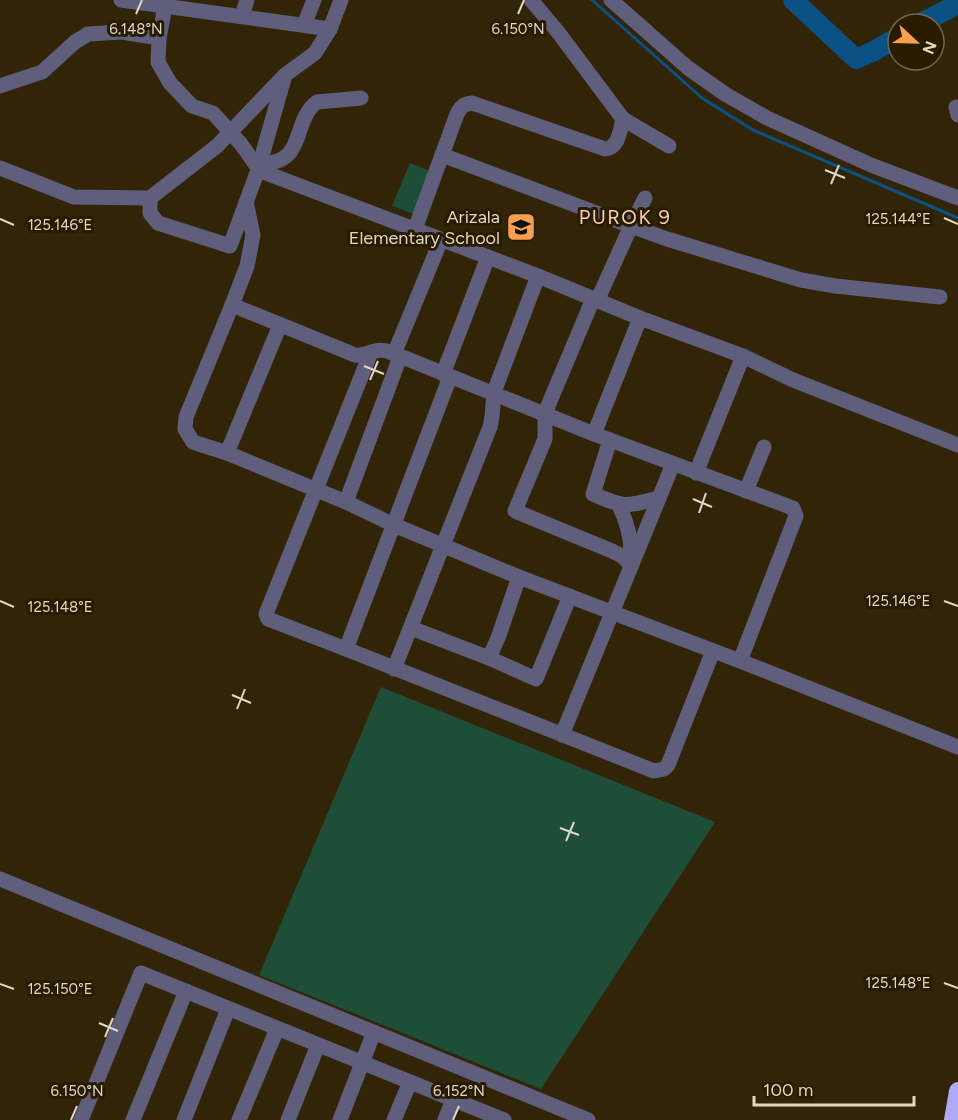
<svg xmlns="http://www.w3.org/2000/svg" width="958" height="1120" font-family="Figtree,sans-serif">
	<rect width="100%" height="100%" fill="#322507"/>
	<g fill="#1e4e37">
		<polygon points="410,163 433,172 416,215 392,206"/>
		<polygon points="381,687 715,822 541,1089 259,975"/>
	</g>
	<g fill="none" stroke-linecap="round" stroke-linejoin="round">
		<polyline stroke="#0b5185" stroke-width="3" points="592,0 702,98 753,130 958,218"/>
		<g stroke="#0b5185" stroke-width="20">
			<polyline points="793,0 856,59 874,51 898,37"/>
			<polyline points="919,24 958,4"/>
		</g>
		<g stroke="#605e7d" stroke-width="15">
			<polyline points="121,0 330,29"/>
			<polyline points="611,0 688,68 725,94 767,118 871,165 958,198"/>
			<polyline points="242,16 247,0"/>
			<polyline points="304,25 314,0"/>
			<polyline points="159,38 158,62 170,83 192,106 213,113 241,144 258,168"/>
			<polyline points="285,75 258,170 538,276 640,318 743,356 793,380 958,445"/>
			<polyline points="0,86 42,72 75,42 88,34 122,32 159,38 165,6"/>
			<polyline points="956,107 958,115"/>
			<polyline points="623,119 669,146"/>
			<polyline points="442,155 631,226 645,198"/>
			<path d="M260,163c47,2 31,-42 57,-61l44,-4"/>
			<polyline points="0,168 74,197 150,198"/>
			<polyline points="258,170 230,246 158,223 150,213 150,198 217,146 285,75 315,53 330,29 341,0"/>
			<path d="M415,229l42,-115c4,-8 7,-10 15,-11l133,46c14,-1 15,-19 18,-30l-65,-87 -27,-32"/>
			<polyline points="593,299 545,413 545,439 515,511 612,551 622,556 631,565"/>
			<polyline points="597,301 631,226 667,239 801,280 835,286 940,297"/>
			<polyline points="232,305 247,266 253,235 246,202"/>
			<polyline points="394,354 441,240"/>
			<polyline points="443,374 488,257"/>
			<polyline points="450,377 346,649 654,771 664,769 668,765 713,651"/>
			<polyline points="594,434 640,318"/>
			<path d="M610,440l-17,54c33,14 31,13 66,4"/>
			<polyline points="227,453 280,325"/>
			<polyline points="696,473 743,356"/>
			<polyline points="746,491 764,447"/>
			<polyline points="346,502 400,357"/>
			<path d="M619,505c8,18 13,34 12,54"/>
			<polyline points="411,628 489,658 498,638 519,577"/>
			<polyline points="346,649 268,619 266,614 371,352"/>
			<polyline points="489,658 536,679 570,596"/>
			<path d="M740,661l56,-145 -3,-8 -199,-74 -204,-82c-16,-6 -20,5 -35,3l-123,-50 -46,112 -1,12 8,13 34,11 119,49 48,23 125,52 221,84 218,86"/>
			<polyline points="394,669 490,427 492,417 494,392 538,276"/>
			<polyline points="562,735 673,464"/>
			<polyline points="0,879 588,1120"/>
			<polyline points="81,1120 141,973 504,1120"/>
			<polyline points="133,1120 186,991"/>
			<polyline points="184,1120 228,1009"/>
			<polyline points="239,1120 277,1029"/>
			<polyline points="288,1120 318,1045"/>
			<polyline points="340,1120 374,1032"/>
			<polyline points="394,1120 410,1082"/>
			<polyline points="445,1120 453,1099"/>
		</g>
		<polyline stroke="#aeaaf5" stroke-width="18" points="953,1120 958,1091"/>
	</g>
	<path fill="none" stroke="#dfd7c6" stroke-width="2" d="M136,14l6,-14M518,14l6,-14M825,170l20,8M831,184l8,-19M944,218l14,6M0,219l14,6M364,366l20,8M370,380l8,-19M693,499l19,8M699,513l7,-20M0,601l14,6M944,601l14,5M232,695l19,8M237,709l8,-20M560,828l19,7M566,841l8,-19M944,983l14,5M0,984l14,5M99,1023l19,8M105,1037l8,-19M71,1120l6,-14M453,1120l6,-14"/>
	<defs>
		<g id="school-square" transform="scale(1.5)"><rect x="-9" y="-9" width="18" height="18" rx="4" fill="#fa9f4f" stroke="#281b00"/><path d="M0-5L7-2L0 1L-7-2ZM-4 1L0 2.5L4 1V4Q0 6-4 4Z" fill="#111"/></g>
	</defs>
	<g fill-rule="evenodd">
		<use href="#school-square" x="521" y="227"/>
	</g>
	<g text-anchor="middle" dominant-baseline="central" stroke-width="6" stroke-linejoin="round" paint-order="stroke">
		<g font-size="18" fill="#dfd7c6" stroke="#281b00" text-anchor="end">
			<text x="500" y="217">Arizala<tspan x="500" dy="21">Elementary School</tspan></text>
		</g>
		<g font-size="20" letter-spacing="1.5" fill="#f7d0b2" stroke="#281b00">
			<text x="625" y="217">PUROK 9</text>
		</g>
	</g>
	<g font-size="15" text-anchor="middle" fill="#dfd7c6" stroke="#281b00" stroke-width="6" stroke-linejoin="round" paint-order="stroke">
		<text x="518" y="34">6.150°N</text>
		<text x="136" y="34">6.148°N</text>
		<text x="898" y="224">125.144°E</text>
		<text x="60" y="230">125.146°E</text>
		<text x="898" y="606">125.146°E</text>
		<text x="60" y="612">125.148°E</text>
		<text x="898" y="988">125.148°E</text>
		<text x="60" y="994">125.150°E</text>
		<text x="77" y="1096">6.150°N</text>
		<text x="459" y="1096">6.152°N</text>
	</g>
	<g transform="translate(916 42) rotate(112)"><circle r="28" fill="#281b00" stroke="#71664f" stroke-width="1.5"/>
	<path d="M0-4.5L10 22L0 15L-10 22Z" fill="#fa9f4f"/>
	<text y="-9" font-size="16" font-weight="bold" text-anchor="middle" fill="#dfd7c6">N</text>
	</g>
	<path d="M754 1096v9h160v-9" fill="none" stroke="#dfd7c6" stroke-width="3"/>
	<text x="763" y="1096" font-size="18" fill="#dfd7c6" stroke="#281b00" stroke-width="4.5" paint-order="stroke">100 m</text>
</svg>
